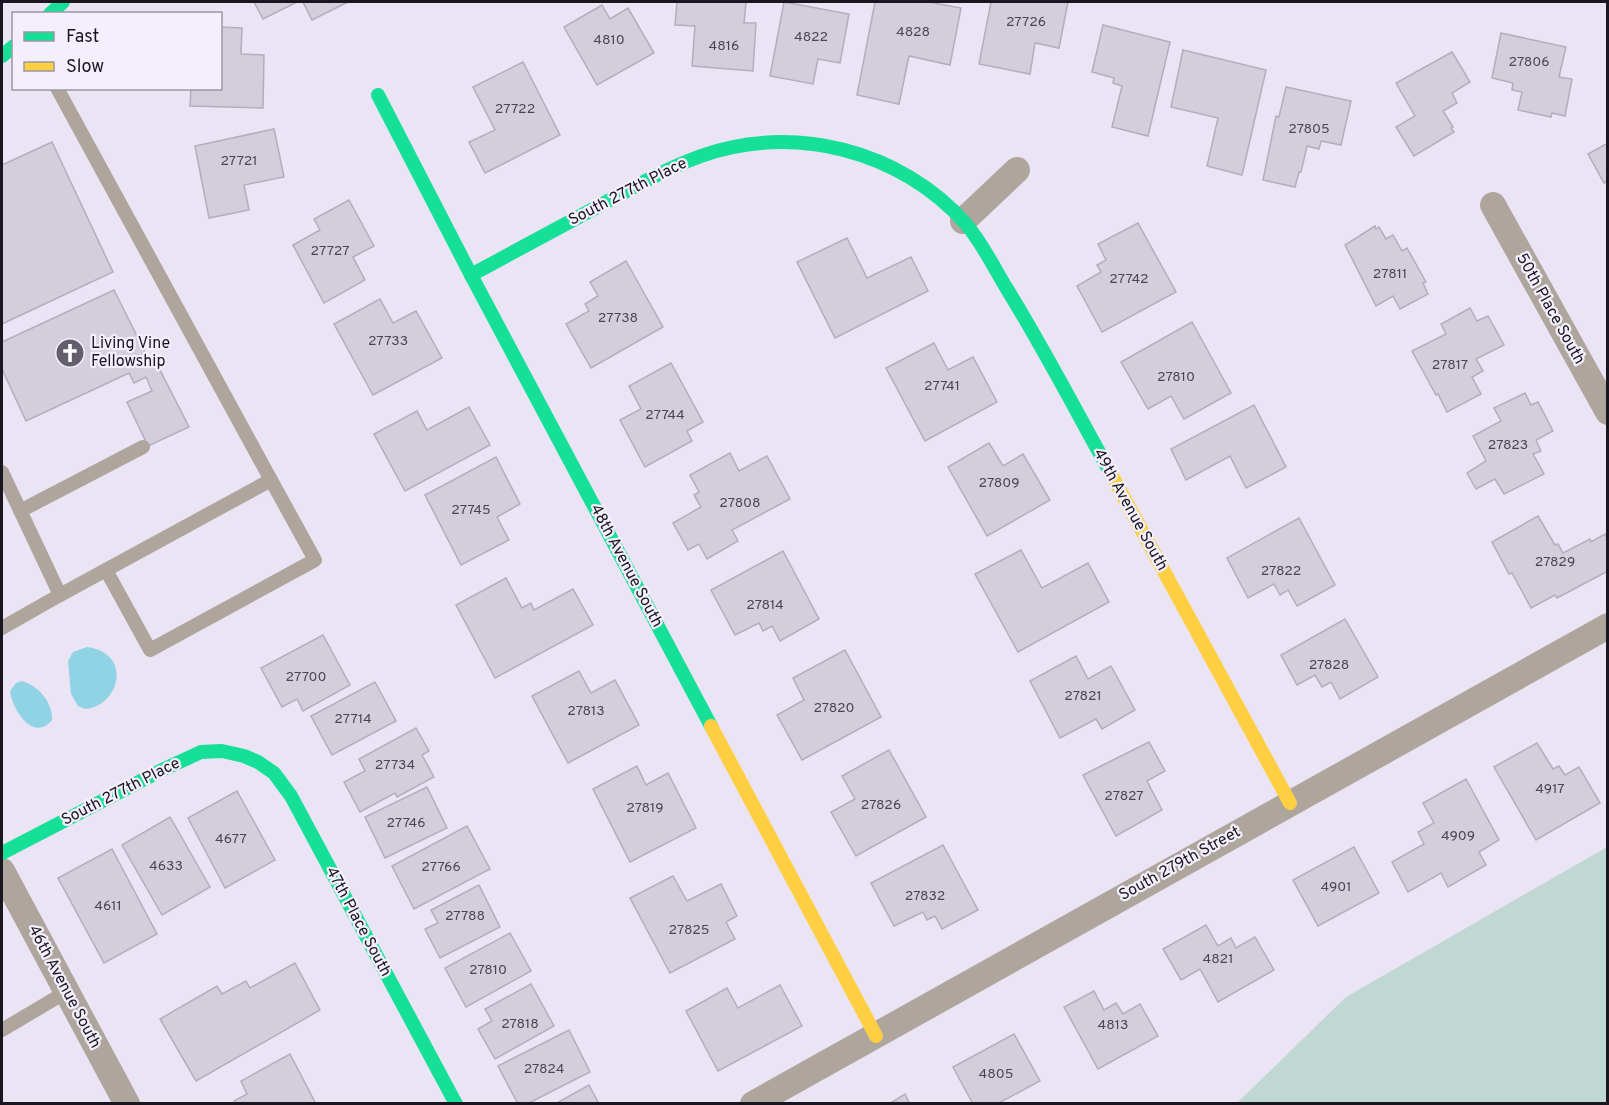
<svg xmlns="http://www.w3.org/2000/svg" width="1609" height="1105" font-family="Overpass,sans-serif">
	<rect width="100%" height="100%" fill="#eae4f5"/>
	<polygon fill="#bfd8d2" points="1607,847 1607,1103 1237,1103 1346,997"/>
	<g fill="#8fd3e4">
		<path d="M87,647c46,6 33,59 -2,62l-7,-3 -7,-12 -3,-33 5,-9z"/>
		<path d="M22,681c16,4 31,22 30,39 -19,23 -40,-11 -42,-29l6,-8z"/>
	</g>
	<g fill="#d3cedc" stroke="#b2aebb" stroke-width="1.5">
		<polygon points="254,2 297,2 263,19"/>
		<polygon points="303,2 348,2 312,20"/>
		<polygon points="677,2 746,2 744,23 756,23 753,71 692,66 695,26 675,25"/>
		<polygon points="784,2 849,14 840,63 818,59 813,84 770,76"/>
		<polygon points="875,2 929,2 961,8 950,65 909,56 899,104 857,95"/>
		<polygon points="991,2 1068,2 1059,48 1035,43 1030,74 979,64"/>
		<polygon points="602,5 610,19 628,8 654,53 597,85 564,27"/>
		<polygon points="1103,25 1170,42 1148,136 1112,127 1122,86 1113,83 1114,78 1092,72"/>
		<polygon points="220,27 242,28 241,54 264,55 263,108 190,106 191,88 220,88"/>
		<polygon points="1501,33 1566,47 1559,77 1572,79 1565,116 1552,113 1551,117 1518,110 1522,92 1512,90 1513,83 1492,78"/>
		<polygon points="1183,50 1266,70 1242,175 1207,166 1218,118 1171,107"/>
		<polygon points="1452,52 1470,82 1452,93 1457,103 1443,111 1453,127 1451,128 1454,132 1414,156 1396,127 1415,116 1396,83"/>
		<polygon points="523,62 560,135 485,173 469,142 495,130 473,87"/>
		<polygon points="1286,87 1351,101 1341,145 1321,141 1319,149 1307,146 1301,172 1299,172 1295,187 1263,180 1276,116 1279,117"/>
		<polygon points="274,129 284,177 244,185 249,210 209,218 195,146"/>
		<polygon points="52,142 113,272 2,324 2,165"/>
		<polygon points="1608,143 1608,181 1604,183 1588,154"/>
		<polygon points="349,200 374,246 353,257 365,280 324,303 293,245 320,230 314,219"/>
		<polygon points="1138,223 1176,292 1102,332 1077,286 1101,272 1097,265 1106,260 1098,244"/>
		<polygon points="1375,226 1376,229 1379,227 1386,239 1393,235 1402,251 1407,248 1426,282 1423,283 1428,294 1400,309 1393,296 1376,306 1345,245"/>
		<polygon points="847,238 867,278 911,257 928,291 835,338 797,262"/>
		<polygon points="626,261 663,327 591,368 566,324 589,311 585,304 598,296 590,282"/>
		<polygon points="114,290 150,362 160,370 189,427 148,446 127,402 152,391 146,377 134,383 129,373 26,421 2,369 2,342"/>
		<polygon points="380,299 393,323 416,311 442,358 373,395 334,324"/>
		<polygon points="1470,308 1477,321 1488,316 1504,345 1476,359 1483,371 1472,377 1481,394 1447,412 1438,394 1436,395 1412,351 1446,334 1441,324"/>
		<polygon points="1192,322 1231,393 1184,419 1171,396 1148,409 1121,362"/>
		<polygon points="934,343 948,370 973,357 997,402 925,441 886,368"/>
		<polygon points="671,363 703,422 687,431 692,441 645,467 620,420 641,409 629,386"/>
		<polygon points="1525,393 1531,405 1538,402 1553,431 1536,440 1541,451 1533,454 1544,474 1504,494 1495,479 1476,489 1467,473 1486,461 1473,436 1501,421 1494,408"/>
		<polygon points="1254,405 1286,467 1246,488 1230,456 1186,480 1171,449"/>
		<polygon points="469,407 490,445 405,491 374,434 417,411 427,430"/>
		<polygon points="989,443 1003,466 1023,454 1050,500 987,536 948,467"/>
		<polygon points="730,453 739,471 767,456 790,499 732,530 738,541 707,559 699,544 688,550 673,523 701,507 694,495 699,492 690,475"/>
		<polygon points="496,457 520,504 497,517 509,540 461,565 425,495"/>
		<polygon points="1538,516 1555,545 1558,544 1563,553 1590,539 1591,542 1605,534 1608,539 1608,571 1557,598 1555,595 1531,608 1512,573 1509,574 1492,542"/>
		<polygon points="1299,518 1335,585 1297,606 1288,590 1280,595 1274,584 1248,598 1227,558"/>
		<polygon points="1021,550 1042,588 1088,563 1109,602 1018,652 975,574"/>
		<polygon points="783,551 819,619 780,641 772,626 763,631 759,623 735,635 711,590"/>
		<polygon points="506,578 522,608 531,603 534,610 573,589 593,625 495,678 456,605"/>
		<polygon points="1345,619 1378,677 1340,699 1331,682 1322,687 1315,675 1297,685 1281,655"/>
		<polygon points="323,635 350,685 303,711 297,699 282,707 261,668"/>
		<polygon points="845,650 881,717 802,760 777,715 804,700 793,678"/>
		<polygon points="1076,656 1088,679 1111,666 1135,710 1102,729 1096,719 1060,738 1030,681"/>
		<polygon points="579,671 591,693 615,680 639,725 568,763 532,696"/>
		<polygon points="375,682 396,721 332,755 311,716"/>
		<polygon points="416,728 429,751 422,755 434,777 397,797 395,793 360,812 344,782 365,771 359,759"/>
		<polygon points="1149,742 1165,771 1147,781 1162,810 1116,836 1083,775"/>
		<polygon points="1537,743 1553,769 1559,766 1565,775 1579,767 1600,803 1536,840 1494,767"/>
		<polygon points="889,750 926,817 856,856 831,812 855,799 842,776"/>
		<polygon points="637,766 646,785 668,773 696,828 630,862 593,789"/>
		<polygon points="1466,779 1499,840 1479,852 1486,865 1448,887 1441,873 1408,892 1392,862 1424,844 1418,832 1434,823 1423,803"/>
		<polygon points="427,787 447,828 385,858 365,817"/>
		<polygon points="237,791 275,860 225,888 188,818"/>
		<polygon points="170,817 210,887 162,915 122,845"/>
		<polygon points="467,826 490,869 414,909 392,866"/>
		<polygon points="943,845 978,910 942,929 935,916 927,920 923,912 894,926 871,883"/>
		<polygon points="1354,847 1379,893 1318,926 1293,880"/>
		<polygon points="112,849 157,934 104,963 58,878"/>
		<polygon points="673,876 687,901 721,884 737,916 726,922 735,939 670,973 630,898"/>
		<polygon points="479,885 500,927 440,958 425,929 438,923 431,910"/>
		<polygon points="1206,925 1218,946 1231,938 1236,948 1255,937 1274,970 1218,1002 1200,969 1181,980 1163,949"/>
		<polygon points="510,933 531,971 466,1007 445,968"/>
		<polygon points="295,963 320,1010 196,1081 160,1019 217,986 222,994 246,981 250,988"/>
		<polygon points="531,984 554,1026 495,1059 478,1029 492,1021 485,1009"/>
		<polygon points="780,985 802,1026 718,1071 686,1011 727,988 738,1008"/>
		<polygon points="1094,991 1104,1010 1116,1003 1123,1014 1140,1004 1158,1036 1098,1069 1064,1007"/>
		<polygon points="569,1030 590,1072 527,1104 518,1104 498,1066"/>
		<polygon points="1014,1034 1040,1081 997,1104 973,1104 953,1067"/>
		<polygon points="290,1054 316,1104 235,1104 234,1101 247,1094 241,1081"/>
		<polygon points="589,1085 599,1104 555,1104"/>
		<polygon points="905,1094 910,1104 889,1104"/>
	</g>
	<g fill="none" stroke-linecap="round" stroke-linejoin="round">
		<g stroke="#aea59d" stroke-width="14">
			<polyline points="57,88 271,480 60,595"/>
			<polyline points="2,472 60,595 2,628"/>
			<polyline points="20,511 143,447"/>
			<polyline points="106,570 150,650 315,560 271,480"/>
			<polyline points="2,1030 66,992"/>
		</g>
		<g stroke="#aea59d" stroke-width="26">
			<polyline points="1493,205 1608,412"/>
			<polyline points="963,221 1017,170"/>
			<polyline points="2,871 127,1104"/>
			<polyline points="753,1104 1608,626"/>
		</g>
		<g stroke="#16e098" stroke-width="14">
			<polyline points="50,14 63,2"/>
			<polyline points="2,56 14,46"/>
			<polyline points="378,95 471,275 711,726"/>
			<path d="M471,275c43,-23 86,-46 128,-69 33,-18 66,-37 102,-50 92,-33 200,-6 265,68 17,20 28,44 41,65 37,60 69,122 103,183"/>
			<polyline points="2,853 160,771 201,752 222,751 244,756 258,762 274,773 291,796 456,1104"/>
		</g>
		<g stroke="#ffcf43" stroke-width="14">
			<polyline points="1110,472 1290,803"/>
			<polyline points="711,726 876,1036"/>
		</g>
	</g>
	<defs>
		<g id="church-disc" transform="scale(1.5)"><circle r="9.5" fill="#635e6b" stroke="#f3effb"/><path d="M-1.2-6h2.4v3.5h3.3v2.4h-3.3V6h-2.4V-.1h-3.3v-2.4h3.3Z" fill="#fff"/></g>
	</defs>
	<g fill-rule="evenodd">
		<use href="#church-disc" x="70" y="353"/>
	</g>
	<g text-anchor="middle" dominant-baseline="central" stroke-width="4.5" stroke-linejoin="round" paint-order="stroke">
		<g font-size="14" fill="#4a4651">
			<text x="1026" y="22">27726</text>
			<text x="913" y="32">4828</text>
			<text x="811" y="37">4822</text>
			<text x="609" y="40">4810</text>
			<text x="724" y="46">4816</text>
			<text x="1529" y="62">27806</text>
			<text x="515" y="109">27722</text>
			<text x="1309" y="129">27805</text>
			<text x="239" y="161">27721</text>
			<text x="330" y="251">27727</text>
			<text x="1390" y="274">27811</text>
			<text x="1129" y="279">27742</text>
			<text x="618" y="318">27738</text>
			<text x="388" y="341">27733</text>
			<text x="1450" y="365">27817</text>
			<text x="1176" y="377">27810</text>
			<text x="942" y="386">27741</text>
			<text x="665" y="415">27744</text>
			<text x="1508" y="445">27823</text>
			<text x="999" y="483">27809</text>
			<text x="740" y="503">27808</text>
			<text x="471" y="510">27745</text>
			<text x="1555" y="562">27829</text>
			<text x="1281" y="571">27822</text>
			<text x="765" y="605">27814</text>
			<text x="1329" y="665">27828</text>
			<text x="306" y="677">27700</text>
			<text x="1083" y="696">27821</text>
			<text x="834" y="708">27820</text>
			<text x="586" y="711">27813</text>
			<text x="353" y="719">27714</text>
			<text x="395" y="765">27734</text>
			<text x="1550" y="789">4917</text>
			<text x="1124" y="796">27827</text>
			<text x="881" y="805">27826</text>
			<text x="645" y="808">27819</text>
			<text x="406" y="823">27746</text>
			<text x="1458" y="836">4909</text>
			<text x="231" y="839">4677</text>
			<text x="166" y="866">4633</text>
			<text x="441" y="867">27766</text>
			<text x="1336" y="887">4901</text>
			<text x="925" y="896">27832</text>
			<text x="108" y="906">4611</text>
			<text x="465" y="916">27788</text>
			<text x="689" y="930">27825</text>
			<text x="1218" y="959">4821</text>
			<text x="488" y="970">27810</text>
			<text x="520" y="1024">27818</text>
			<text x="1113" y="1025">4813</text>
			<text x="544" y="1069">27824</text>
			<text x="996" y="1074">4805</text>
		</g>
		<g font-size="16" fill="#1a1620" stroke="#f3effb">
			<text transform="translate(628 192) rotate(-27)">South 277th Place</text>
			<text transform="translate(1550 309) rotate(61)">50th Place South</text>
			<text transform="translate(1130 510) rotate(61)">49th Avenue South</text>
			<text transform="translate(626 566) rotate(62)">48th Avenue South</text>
			<text transform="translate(121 792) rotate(-27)">South 277th Place</text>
			<text transform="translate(1180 864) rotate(-29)">South 279th Street</text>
			<text transform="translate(358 922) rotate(62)">47th Place South</text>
			<text transform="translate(64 987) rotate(62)">46th Avenue South</text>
		</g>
		<g font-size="16" fill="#1a1620" stroke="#f3effb" text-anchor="start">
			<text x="91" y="344">Living Vine<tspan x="91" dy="18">Fellowship</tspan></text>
		</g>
	</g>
	<rect width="1609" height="1105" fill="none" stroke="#1a1620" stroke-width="6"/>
	<rect x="12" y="12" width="210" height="78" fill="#f3effb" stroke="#9c98a3" stroke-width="1.5"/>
	<rect x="24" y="32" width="30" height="9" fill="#16e098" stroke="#9c98a3" stroke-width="1.5"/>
	<text x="66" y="42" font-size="18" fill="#1a1620">Fast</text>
	<rect x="24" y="62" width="30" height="9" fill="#ffcf43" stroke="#9c98a3" stroke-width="1.5"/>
	<text x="66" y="72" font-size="18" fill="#1a1620">Slow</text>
</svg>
